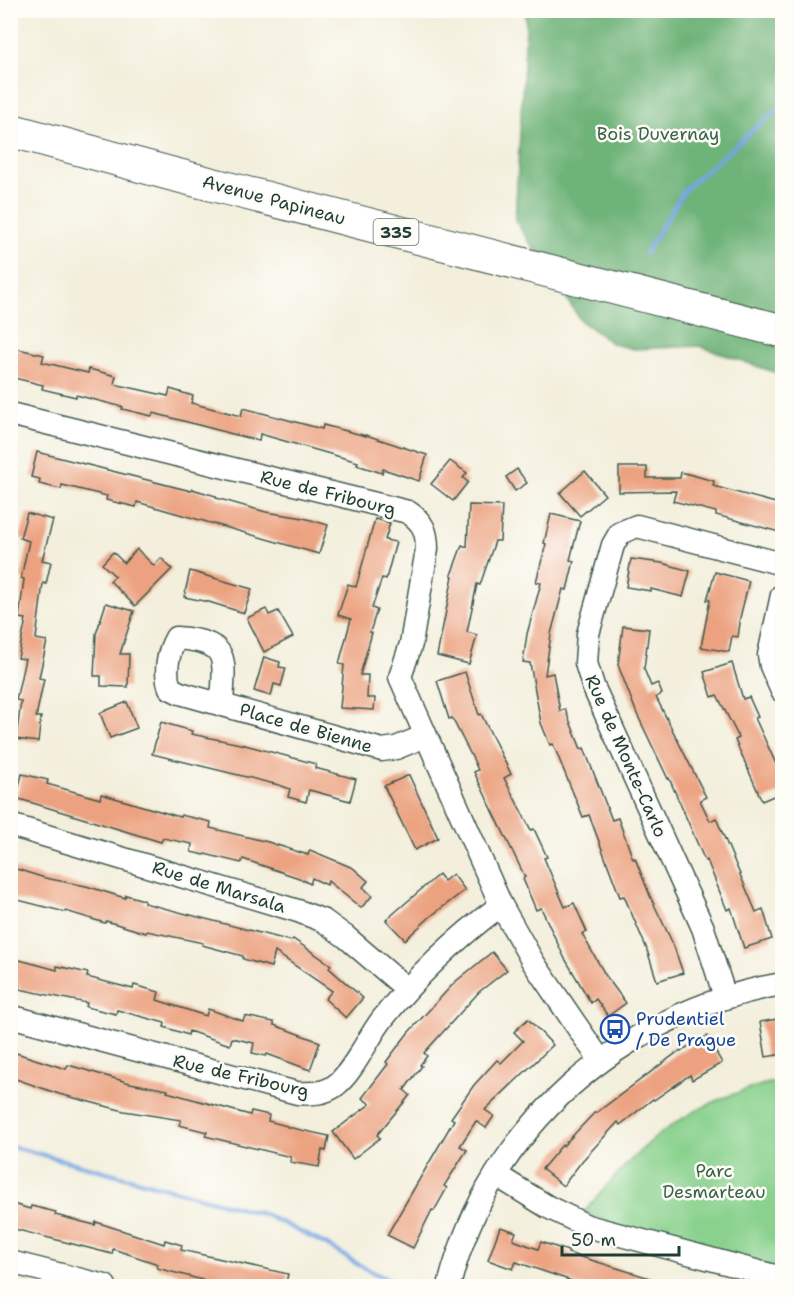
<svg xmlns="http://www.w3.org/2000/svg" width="793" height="1297" font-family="'Shantell Sans',sans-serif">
	<rect width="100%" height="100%" fill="#fdfcf7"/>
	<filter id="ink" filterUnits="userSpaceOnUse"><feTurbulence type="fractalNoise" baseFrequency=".0167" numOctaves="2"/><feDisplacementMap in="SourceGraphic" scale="12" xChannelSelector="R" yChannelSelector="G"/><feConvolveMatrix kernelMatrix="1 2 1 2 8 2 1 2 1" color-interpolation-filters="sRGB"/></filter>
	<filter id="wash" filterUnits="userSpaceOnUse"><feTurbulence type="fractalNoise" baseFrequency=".008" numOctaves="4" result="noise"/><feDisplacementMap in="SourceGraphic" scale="24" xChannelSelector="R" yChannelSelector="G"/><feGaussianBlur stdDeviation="1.35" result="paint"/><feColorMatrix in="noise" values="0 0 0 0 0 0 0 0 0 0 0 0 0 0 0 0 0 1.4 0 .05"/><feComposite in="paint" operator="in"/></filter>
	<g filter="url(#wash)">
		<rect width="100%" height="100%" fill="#f3efdc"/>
		<path fill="#89d18d" stroke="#548760" stroke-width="1.5" d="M782,1080v192l-144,-38 -54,-22c25,-29 50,-59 81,-82 34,-25 76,-41 117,-50z"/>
		<polygon fill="#6eb378" stroke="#467856" stroke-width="1.5" points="525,11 782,11 782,375 699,346 634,349 613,344 581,321 515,220 526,26"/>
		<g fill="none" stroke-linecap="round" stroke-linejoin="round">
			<g stroke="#77a5e0" stroke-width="4.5">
				<polyline points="645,253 686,188 782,105"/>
				<polyline points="10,1146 266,1215 327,1245 359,1265 400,1286"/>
			</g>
		</g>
		<g id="blocks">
			<g fill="#eca280">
				<polygon points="10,347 44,355 42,362 88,373 89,369 116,376 114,384 168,396 170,389 193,396 191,403 241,416 243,408 322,429 323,425 366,436 366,435 427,455 419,481 383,469 382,473 357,465 358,462 260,434 259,441 153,413 152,416 122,409 123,407 76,395 76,397 42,389 43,385 10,377"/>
				<polygon points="37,452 191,491 192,489 216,496 216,498 266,512 304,518 328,525 319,554 137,502 136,507 106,500 107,496 62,485 61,489 39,484 40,479 31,477"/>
				<polygon points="450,461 467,473 463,478 468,482 453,501 431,484"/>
				<polygon points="619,467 647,467 647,478 680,478 681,472 714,481 713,486 783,505 783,533 716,515 716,512 673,501 676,491 619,492"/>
				<polygon points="517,469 527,483 515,491 506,477"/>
				<polygon points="585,471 605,495 580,516 560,493"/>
				<polygon points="469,505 502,506 500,541 495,541 480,585 477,584 467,632 477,635 469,664 437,656 453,576 451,575 462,545 467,547"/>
				<polygon points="27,513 53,520 42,560 51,562 46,584 43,583 36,639 47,641 39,678 44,679 36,717 41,717 38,742 16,739 21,701 16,700 25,659 18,658 26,619 19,618 24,579 21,578 29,541 20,538"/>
				<polygon points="551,514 580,521 570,560 574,561 567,590 563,589 551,634 545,675 553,673 560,711 565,709 581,749 584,748 612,820 618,818 633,859 635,858 650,896 673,944 683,973 657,981 646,947 624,896 620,897 589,815 583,817 553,744 550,745 541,723 530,663 523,662 527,634 541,583 536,582 546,544 544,543"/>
				<polygon points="375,519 390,523 385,540 396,542 386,579 382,578 372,608 377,610 370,632 372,633 360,675 368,675 367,698 375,698 374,710 340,708 344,665 339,664 351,619 338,615 348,584 356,587"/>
				<polygon points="137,549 154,566 161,558 172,569 135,606 110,581 115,576 102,564 113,552 124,563"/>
				<polygon points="631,559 662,563 690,571 683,597 651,589 651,591 626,587"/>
				<polygon points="190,571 252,589 244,613 209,602 184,597"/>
				<polygon points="715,572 749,581 739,622 740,623 738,637 732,636 729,652 701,647 710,600 707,600"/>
				<polygon points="106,603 134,611 120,654 129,654 128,687 101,686 101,676 94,676 96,634"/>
				<polygon points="266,609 269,615 278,611 293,637 264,652 247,618"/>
				<polygon points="623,626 649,629 644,669 651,686 658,683 662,694 656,697 706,797 700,800 710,821 716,818 756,912 763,909 772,939 744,948 731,908 727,910 707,860 705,861 669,778 668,779 637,714 618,665"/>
				<polygon points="264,657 280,662 279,667 286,668 281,686 274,684 271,696 254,691"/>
				<polygon points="732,663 743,699 749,697 758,717 755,718 783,779 783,792 762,801 735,740 739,738 717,695 712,697 704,672"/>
				<polygon points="465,672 479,715 481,714 511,774 504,778 531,830 534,829 547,857 544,858 565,907 574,903 587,932 582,934 606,976 626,1003 608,1016 596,999 591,1003 564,957 541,908 536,910 523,879 525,877 474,772 478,770 474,761 452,718 449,719 437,681"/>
				<polygon points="127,702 137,728 110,738 100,713"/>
				<polygon points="161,722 192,731 191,734 245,745 316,764 315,768 356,779 350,801 309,790 306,802 288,797 290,789 279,785 152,754"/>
				<polygon points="22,774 48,780 47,784 100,799 101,794 180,817 181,815 211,822 210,828 268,842 308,855 310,850 353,868 368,881 363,887 372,896 361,908 328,881 327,885 312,878 310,884 299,878 243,859 241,863 205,854 204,855 191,852 192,844 163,838 161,842 16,798"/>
				<polygon points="409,775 438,838 415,850 384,786"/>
				<polygon points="10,867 45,878 86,886 125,898 126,895 144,900 144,903 291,941 293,939 331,965 329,968 363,998 346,1018 325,999 332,991 275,952 271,967 243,959 243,956 202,945 203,943 147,931 146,933 106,921 105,923 66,911 65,912 10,898"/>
				<polygon points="439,874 444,881 453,874 465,890 431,916 405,940 386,920"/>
				<polygon points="492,952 507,970 479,992 424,1053 427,1056 420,1065 422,1066 404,1090 410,1095 377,1135 380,1138 353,1159 333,1132 370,1104 362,1098 388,1064 386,1062 408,1033 455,982"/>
				<polygon points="16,959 57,970 57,966 88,973 87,977 133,989 134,985 159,992 157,1000 206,1016 208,1009 243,1021 245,1016 274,1022 274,1025 320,1042 310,1070 267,1054 266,1056 252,1053 254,1043 232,1038 230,1045 189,1031 188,1035 164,1027 165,1023 117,1010 116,1014 86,1007 87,1003 19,989 20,986 10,983"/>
				<polygon points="783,1018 783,1054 766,1057 760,1022"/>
				<polygon points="528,1019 553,1045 485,1110 494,1116 486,1128 476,1121 460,1146 467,1150 444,1186 447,1188 434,1211 432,1210 413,1248 387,1235 454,1120 451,1118 474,1085 497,1060 501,1063 523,1041 514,1032"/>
				<polygon points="707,1036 722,1063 692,1080 690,1075 654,1100 653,1099 620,1125 618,1122 582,1161 563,1186 542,1169 562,1145 563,1146 595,1112 596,1113 675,1054"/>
				<polygon points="10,1051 66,1069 68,1065 130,1083 168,1090 167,1092 250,1115 251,1111 269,1115 268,1121 287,1126 287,1127 329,1136 326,1151 322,1150 319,1167 290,1162 291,1157 205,1136 207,1132 179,1125 181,1120 124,1111 59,1094 10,1077"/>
				<polygon points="10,1203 30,1209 31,1206 56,1212 55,1215 95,1225 96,1222 164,1244 165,1240 182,1245 181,1250 288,1274 285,1287 229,1287 157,1268 158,1264 113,1249 112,1254 10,1228"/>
				<polygon points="500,1227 516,1232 513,1240 538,1249 541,1242 568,1251 568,1253 666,1283 665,1287 582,1287 571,1283 572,1281 516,1262 513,1269 488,1260"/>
			</g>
		</g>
	</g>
	<g filter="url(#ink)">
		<use href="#blocks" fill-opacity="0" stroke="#3f584d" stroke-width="1.5"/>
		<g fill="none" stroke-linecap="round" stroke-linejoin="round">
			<g stroke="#3f584d" stroke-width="25">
				<g id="minor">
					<path d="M10,414l398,98c15,10 19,19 19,37l-16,95 -11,33 101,228 32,57 67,98"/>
					<polyline points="782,595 769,655 771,666 782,691"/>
					<path d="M222,705c2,-47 10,-63 -46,-67 -8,14 -12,35 -6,50l10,5 202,57 14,-2 29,-12"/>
					<polyline points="10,825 298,911 324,921 346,937 407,989"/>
					<polyline points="725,997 703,928 593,686 586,663 588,634 613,545 620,533 637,526 782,564"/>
					<path d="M10,1016l287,77c13,1 28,1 39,-8 18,-14 33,-50 48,-68 34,-43 74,-80 117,-112"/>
					<polyline points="496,1175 548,1207 587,1226 782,1278"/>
					<polyline points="10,1262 105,1286"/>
					<path d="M449,1286c39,-159 174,-274 333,-302"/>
				</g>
			</g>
			<g stroke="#3f584d" stroke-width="35">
				<polyline id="highway" points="10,130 168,173 782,331"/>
			</g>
			<use href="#minor" stroke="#fff" stroke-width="22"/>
			<use href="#highway" stroke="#fff" stroke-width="33"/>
		</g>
	</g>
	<defs>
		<g id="bus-ring" transform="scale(1.5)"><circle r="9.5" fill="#fdfcf7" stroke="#1a4fb4" stroke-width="1.5"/><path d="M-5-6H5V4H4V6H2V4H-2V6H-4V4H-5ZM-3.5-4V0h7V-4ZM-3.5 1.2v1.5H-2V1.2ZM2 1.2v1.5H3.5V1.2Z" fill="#1a4fb4"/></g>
	</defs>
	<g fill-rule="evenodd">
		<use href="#bus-ring" x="615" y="1029"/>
	</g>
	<g text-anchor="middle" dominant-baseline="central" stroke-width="5" stroke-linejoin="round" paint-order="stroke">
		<rect fill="#fdfcf7" stroke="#62766e" stroke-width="1.5" x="373.5" y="219" width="45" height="26" rx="4.5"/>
		<g font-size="16" font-weight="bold" fill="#1f3d34">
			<text x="396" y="232">335</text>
		</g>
		<g font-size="18" fill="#3a624a" stroke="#fdfcf7">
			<text x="658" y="134">Bois Duvernay</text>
			<text x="714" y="1171">Parc<tspan x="714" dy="21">Desmarteau</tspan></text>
		</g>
		<g font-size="18" fill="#1f3d34" stroke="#fdfcf7">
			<text transform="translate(274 200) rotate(15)">Avenue Papineau</text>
			<text transform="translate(328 493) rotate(14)">Rue de Fribourg</text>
			<text transform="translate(306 728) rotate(16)">Place de Bienne</text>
			<text transform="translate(626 756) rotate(66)">Rue de Monte-Carlo</text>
			<text transform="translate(219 887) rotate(17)">Rue de Marsala</text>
			<text transform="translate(241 1076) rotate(13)">Rue de Fribourg</text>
		</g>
		<g font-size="18" fill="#164399" stroke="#fdfcf7" text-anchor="start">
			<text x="636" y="1019">Prudentiel<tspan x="636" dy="21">/ De Prague</tspan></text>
		</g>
	</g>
	<rect width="793" height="1297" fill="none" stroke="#fdfcf7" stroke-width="36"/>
	<path d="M562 1246v9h117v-9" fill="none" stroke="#1f3d34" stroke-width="3"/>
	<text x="571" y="1246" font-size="18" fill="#1f3d34" stroke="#fdfcf7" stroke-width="4.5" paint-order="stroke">50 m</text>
</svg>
